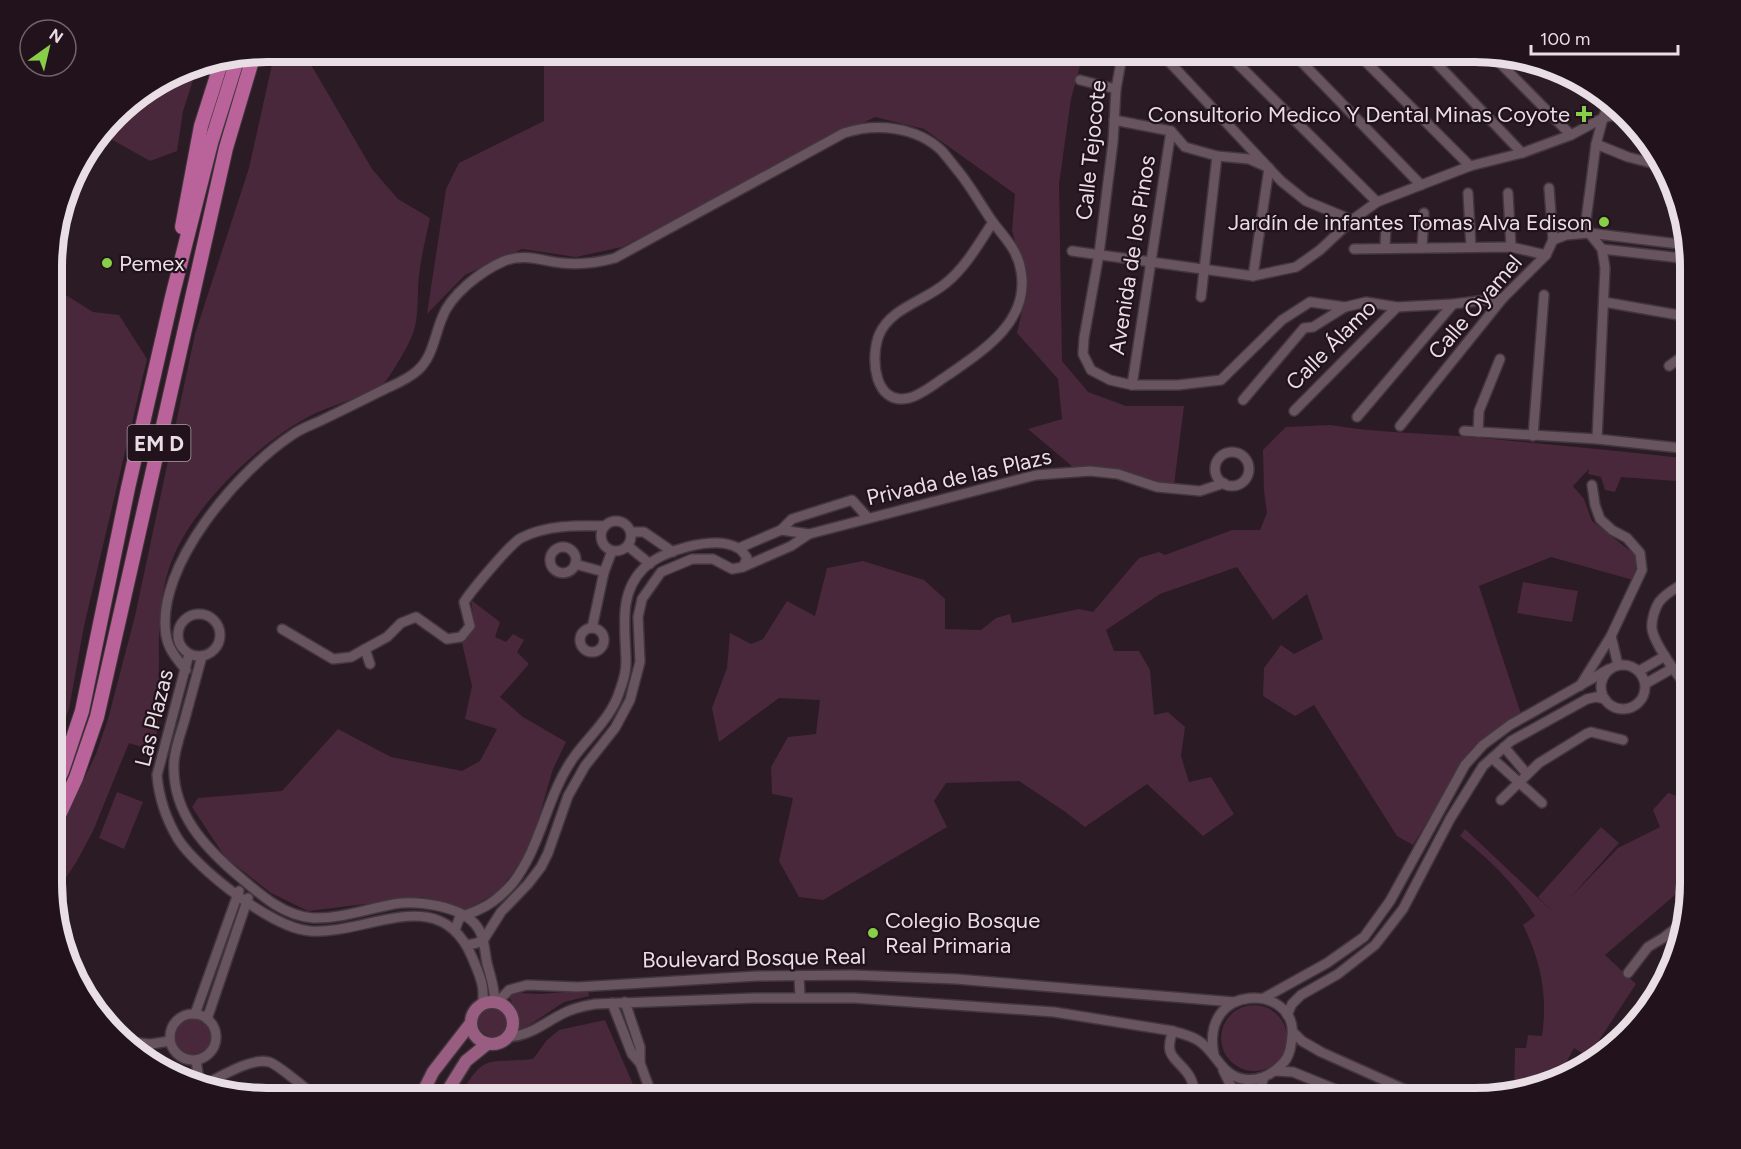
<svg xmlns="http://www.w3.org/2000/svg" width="1741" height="1149" font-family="Figtree,sans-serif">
	<rect width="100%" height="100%" fill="#2b1b25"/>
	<g fill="#49283c">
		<path d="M275,51h31l4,12 62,106 26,30 32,19c-4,19 -9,39 -11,58 -2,16 0,39 -5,54 -3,12 -19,38 -26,48 -10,15 -56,27 -74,36 -51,25 -115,86 -139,139 -28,63 -8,133 -21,198l-25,-8 -36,88 -16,30 -24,36v-53l43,-90 12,-35 27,-103 60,-282 54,-166z"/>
		<polygon points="544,51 1084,51 1071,99 1059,184 1062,361 1088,392 1126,406 1184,406 1174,485 1153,481 1120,470 1073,467 1028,429 1062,419 1058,379 1017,333 1028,284 1012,231 1015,194 924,129 875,117 622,247 576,257 522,249 465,275 427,314 446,189 459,163 544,121"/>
		<polygon points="198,65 183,111 177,151 150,161 102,134 124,105 184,67"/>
		<polygon points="53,287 93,312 119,315 147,359 84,626 69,709 53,750"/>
		<path d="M1330,425c42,7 85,8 128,11 77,7 154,14 232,23v23l-69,-5 -6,15 -10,-2 -4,-13 -13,-3 1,-5 -16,17 11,13 8,22 46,36 -5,23 -82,-23 -72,29 42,128 -50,35 -58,96 -16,-9 -83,-131 -19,11 -32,-20 1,-28 17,-23 13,9 29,-15 -16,-45 -34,26 -36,-53 -77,27 -54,36 8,21h25l11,19 4,45 14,-3 17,15 -4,29 8,26 22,-5 23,37 -31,22 -56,-52 -62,43 -21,-16 -45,-30 -73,2 -12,18 13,26 -124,73 -24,-3 -20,-36 14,-63 -21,-4 -1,-27 17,-30 28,-3 4,-34 -41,-2 -60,44 -7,-34 15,-40 3,-35 21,11 12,-5 24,-38 28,15 12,-48 36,-7 61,19 21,19v30l36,1 15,-12 14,-4 2,9 67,-14 14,3 46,-54 20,-6 6,3 67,-25h28l7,-17 -3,-22 -1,-41 23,-23z"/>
		<polygon points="1523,582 1578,591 1572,622 1517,613"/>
		<polygon points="471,600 500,622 495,637 506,642 513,634 524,640 517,652 529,664 500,697 523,717 566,742 553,769 538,821 524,858 498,892 464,911 423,897 308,911 271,893 225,857 192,807 198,798 282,791 338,729 391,757 462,771 480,761 497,729 465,719 472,686 462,643 475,628"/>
		<polygon points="117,792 143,802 124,849 99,838"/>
		<path d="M1668,793l22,7v82l-85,73 31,29 -48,73 -14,-9 -15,28 -45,14 1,-42h11l2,-13 14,1c6,-39 -1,-75 -19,-111l12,-9c-19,-31 -47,-58 -75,-80l5,-7 90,85 -17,-17 63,-70 18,16 -50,56 49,-51 42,-21 -7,-17z"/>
		<path d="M588,990l1,6 -25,6 -39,26 -10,4c3,-15 0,-23 -6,-36l10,-3 22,1z"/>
		<circle cx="494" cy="1021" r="16"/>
		<circle cx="1254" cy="1038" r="33"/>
		<circle cx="193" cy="1037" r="20"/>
		<path d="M605,1020l34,78h-180c25,-47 29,-34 74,-39l14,-19 12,-10z"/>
	</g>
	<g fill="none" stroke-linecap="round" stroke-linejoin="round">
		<g stroke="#42363d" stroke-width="12">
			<g id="minor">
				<polyline points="1123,51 1116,89 1113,142 1099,254 1084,338 1083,354 1091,370 1110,380 1132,385 1178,385 1221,380 1282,320 1310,302 1345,307 1366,302 1397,307 1453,304 1503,298"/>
				<polyline points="1159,51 1281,181 1306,201 1352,220"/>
				<polyline points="1225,51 1377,202"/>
				<polyline points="1291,51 1421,185"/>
				<polyline points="1355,51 1470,166"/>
				<polyline points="1425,51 1522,153"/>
				<polyline points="1491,54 1571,135"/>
				<polyline points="1080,80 1116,89"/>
				<polyline points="1114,120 1171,131 1185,147 1217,156 1249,159 1269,168 1253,276"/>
				<polyline points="1596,144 1628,157 1663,166"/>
				<polyline points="1549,188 1553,240"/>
				<polyline points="1468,193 1471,247"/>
				<polyline points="1508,193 1511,247"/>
				<polyline points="1385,248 1386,223"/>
				<polyline points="1422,248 1424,213"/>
				<polyline points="1354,249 1511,247 1546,255"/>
				<polyline points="1602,249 1690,259"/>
				<polyline points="1072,251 1253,276 1296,267 1320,250 1352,220 1377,202 1470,166 1522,153 1571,135 1603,118 1619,114"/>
				<polyline points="1201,297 1217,156"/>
				<polyline points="1604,302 1690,317"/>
				<polyline points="1669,366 1690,351"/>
				<polyline points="1132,385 1171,131"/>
				<polyline points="1243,400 1304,328 1313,327 1345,307"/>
				<polyline points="1294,411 1397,307"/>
				<polyline points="1357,417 1453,304"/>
				<polyline points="1400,426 1503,298 1546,255 1553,240 1566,235 1589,233 1687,245"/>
				<polyline points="1464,431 1597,439 1690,449"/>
				<polyline points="1478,432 1479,411 1500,359"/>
				<polyline points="1533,436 1544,295"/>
				<polyline points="1597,439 1605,268 1602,249 1589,233 1586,220 1596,144 1603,118 1609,103"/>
				<circle cx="1232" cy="469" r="17"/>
				<circle cx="616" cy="536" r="15"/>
				<polyline points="781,530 792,519 852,500 868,518"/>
				<polyline points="631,532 644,532 673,552"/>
				<polyline points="628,546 650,564"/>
				<circle cx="563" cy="560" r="13"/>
				<polyline points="739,548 781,530 809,534"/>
				<polyline points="575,564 604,572"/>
				<path d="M1690,579c-10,7 -24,13 -31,23 -4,6 -8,19 -7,27 2,14 27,50 38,60"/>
				<circle cx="199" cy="635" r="21"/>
				<circle cx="592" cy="640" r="12"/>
				<polyline points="592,628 604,572 612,551"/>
				<polyline points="282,629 333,659 351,657 365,649"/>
				<polyline points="1611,636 1618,665"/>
				<path d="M189,654l-32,121c2,24 9,44 21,64 20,31 96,90 132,92 58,4 130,-50 162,26 7,17 14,30 10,48"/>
				<path d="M202,656c-6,22 -12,44 -18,66 -4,13 -9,27 -10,40 -3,51 32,87 68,117 21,18 43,37 71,39 27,1 54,-9 81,-14 23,-4 65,2 81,20 10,11 9,25 12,39 4,16 7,21 8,40"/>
				<path d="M370,664l-5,-15 22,-12 14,-14 15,-6 31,22 14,-2 9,-11 -6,-24c8,-12 46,-58 57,-64 25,-13 57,-13 84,-12"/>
				<circle cx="1623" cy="687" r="22"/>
				<path d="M186,670c-9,-11 -18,-21 -20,-35 -11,-69 73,-165 126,-200 8,-6 19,-10 28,-14 21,-10 41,-20 61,-30 12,-6 26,-11 36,-20 16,-14 17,-34 25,-53 8,-23 39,-47 62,-57 20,-8 38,0 58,2 19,2 35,0 53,-5l229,-125c32,-10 72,-7 98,18 6,7 11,14 17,21 12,15 22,33 33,49 12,16 26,29 29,50 9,50 -37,79 -73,104 -11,7 -26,20 -39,23 -35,8 -39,-40 -30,-63 11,-27 46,-34 67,-52 20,-16 33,-40 47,-61"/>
				<polyline points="1639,671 1665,656"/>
				<polyline points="1645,684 1673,668"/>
				<polyline points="1580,686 1611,636 1642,570 1640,553 1627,538 1612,530 1600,519 1595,505 1592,485"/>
				<polyline points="1504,747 1527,774"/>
				<polyline points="1492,758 1542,803"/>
				<polyline points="1501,800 1539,763 1586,734 1591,732 1623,740"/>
				<path d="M455,930l4,-11c6,-5 14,-6 21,-10 12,-5 23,-15 32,-25 30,-38 34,-88 62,-127 16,-22 38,-40 46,-67 3,-8 6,-18 6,-27 0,-32 -9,-69 18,-95 18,-18 71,-33 94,-20 4,2 7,7 9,10l-4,9"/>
				<polyline points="467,945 477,943 484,939 501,912 528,884 541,867 548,853 568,796 585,766 615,728 630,700 640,662 638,617 642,599 661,572 692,559 713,559 732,569 743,567 791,546 809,534 1036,475 1090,471 1118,474 1157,487 1200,491 1224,483"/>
				<polyline points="1628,973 1648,947 1663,938 1680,925"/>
				<polyline points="799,976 800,997"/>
				<polyline points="1264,998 1327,963 1364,937 1390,901 1465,765 1483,745 1510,725 1609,669"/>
				<polyline points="625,1002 640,1047 640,1063"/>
				<polyline points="497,1003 509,990 527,985 578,987 757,976 852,975 956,979 1234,1002"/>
				<polyline points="612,1003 632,1054 640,1063 653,1098"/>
				<circle cx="193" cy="1037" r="23"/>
				<polyline points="195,1014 239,891"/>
				<polyline points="1287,1015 1292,1004 1301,995 1338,974 1375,945 1403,909 1450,819 1483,766 1511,741 1587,699 1596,697 1605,699"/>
				<polyline points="207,1019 248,898"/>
				<path d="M1173,1031c-10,26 3,26 15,43 5,6 6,16 9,24"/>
				<polyline points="1293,1032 1302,1041 1321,1052 1424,1098"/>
				<path d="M508,1037c22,-1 36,-14 54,-23 11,-6 21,-8 33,-10l160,-6h99l200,14 119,19c9,3 17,4 26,10 17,11 22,34 44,38 17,3 30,-5 41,-17 6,-7 7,-16 8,-26 6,-52 -93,-55 -78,19"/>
				<polyline points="128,1042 151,1044 170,1041"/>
				<polyline points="196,1060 200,1087"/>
				<polyline points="1223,1070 1237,1098"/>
				<polyline points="1275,1071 1293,1072 1357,1098"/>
				<path d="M200,1087c17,-8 50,-30 69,-25 9,2 39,29 49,36"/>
				<polyline points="1260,1098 1259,1092 1264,1077"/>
			</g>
		</g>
		<g stroke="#42363d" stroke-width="15">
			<g id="major">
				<circle cx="492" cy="1023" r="21"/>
				<polyline points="420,1098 433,1072 471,1023"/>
				<polyline points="443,1098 466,1061 487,1044"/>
			</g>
		</g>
		<g stroke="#42363d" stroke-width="16">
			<g id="highway">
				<polyline points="182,227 201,126 222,60"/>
				<polyline points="53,790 62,771 82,711 128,488 172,297 211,143 238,57"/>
				<polyline points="53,828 76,778 97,717 226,148 254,54"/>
			</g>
		</g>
		<use href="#minor" stroke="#67545e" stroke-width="9"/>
		<use href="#major" stroke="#995d82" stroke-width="12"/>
		<use href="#highway" stroke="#ba639a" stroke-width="14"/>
	</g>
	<g fill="#88cf49" stroke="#21121b" stroke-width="2">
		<path d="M1581 105h6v6h6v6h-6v6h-6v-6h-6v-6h6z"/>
		<circle cx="1604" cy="222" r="6"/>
		<circle cx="107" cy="263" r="6"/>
		<circle cx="873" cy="933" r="6"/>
	</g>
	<g text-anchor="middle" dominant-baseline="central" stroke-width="4.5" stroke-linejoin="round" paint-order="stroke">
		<rect fill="#21121b" stroke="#ada1a8" stroke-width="1.5" x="127.5" y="425" width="63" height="36" rx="4.5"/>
		<g font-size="21" font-weight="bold" fill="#e9dee4">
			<text x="159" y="443">EM D</text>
		</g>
		<g font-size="22" fill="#e9dee4" stroke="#21121b" text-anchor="end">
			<text x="1570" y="114">Consultorio Medico Y Dental Minas Coyote</text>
			<text x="1592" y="222">Jardín de infantes Tomas Alva Edison</text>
			<text x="119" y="263" text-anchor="start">Pemex</text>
			<text x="885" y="920" text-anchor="start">Colegio Bosque<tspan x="885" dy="25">Real Primaria</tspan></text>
		</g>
		<g font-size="22" fill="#e9dee4" stroke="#21121b">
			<text transform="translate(1091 150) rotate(-84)">Calle Tejocote</text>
			<text transform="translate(1132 255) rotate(-81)">Avenida de los Pinos</text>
			<text transform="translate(1475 307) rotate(-49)">Calle Oyamel</text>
			<text transform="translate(1331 345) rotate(-45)">Calle Álamo</text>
			<text transform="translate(959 477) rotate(-13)">Privada de las Plazs</text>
			<text transform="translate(154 718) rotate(-76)">Las Plazas</text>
			<text transform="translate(754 958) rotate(-1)">Boulevard Bosque Real</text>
		</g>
	</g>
	<path d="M0 0H1741V1149H0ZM267 62H1475A205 205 0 0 1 1680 267V883A205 205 0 0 1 1475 1088H267A205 205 0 0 1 62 883V267A205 205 0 0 1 267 62Z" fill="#21121b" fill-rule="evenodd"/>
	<path fill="none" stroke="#e9dee4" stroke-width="8" d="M267 62H1475A205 205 0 0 1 1680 267V883A205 205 0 0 1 1475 1088H267A205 205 0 0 1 62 883V267A205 205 0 0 1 267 62Z"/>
	<g transform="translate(48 48) rotate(34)"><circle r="28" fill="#21121b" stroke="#71646b" stroke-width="1.5"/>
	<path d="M0-4.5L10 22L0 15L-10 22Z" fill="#88cf49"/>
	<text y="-9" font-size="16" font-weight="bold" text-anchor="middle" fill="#e9dee4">N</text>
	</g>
	<path d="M1531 45v9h147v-9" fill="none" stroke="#e9dee4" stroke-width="3"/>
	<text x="1540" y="45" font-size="18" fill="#e9dee4" stroke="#21121b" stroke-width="4.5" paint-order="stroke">100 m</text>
</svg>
